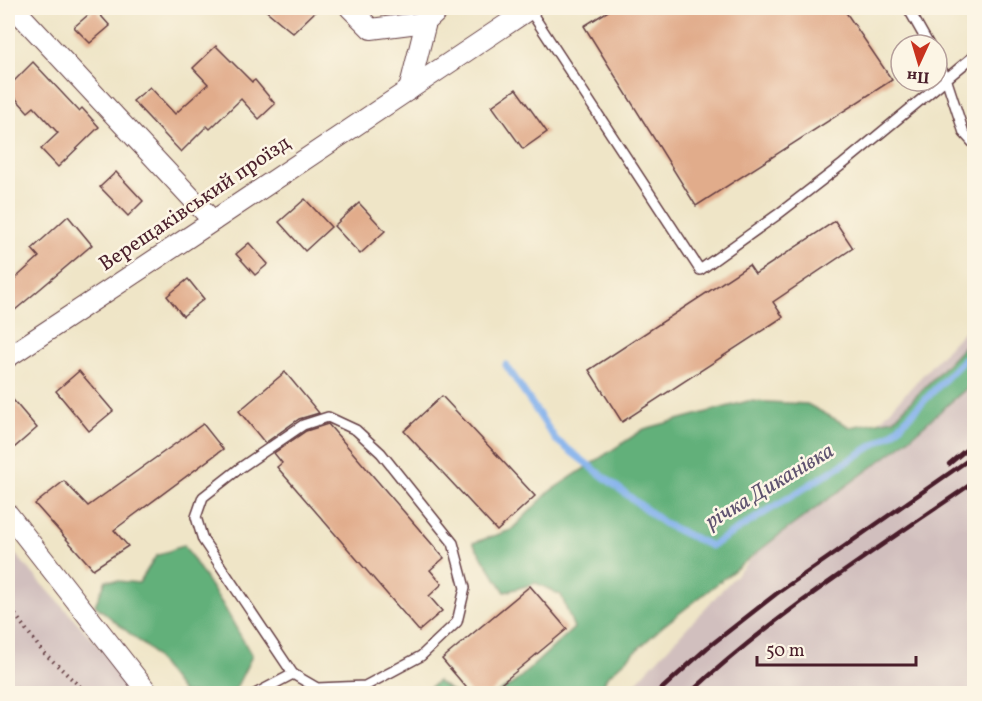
<svg xmlns="http://www.w3.org/2000/svg" width="982" height="701" font-family="Vollkorn,serif">
	<rect width="100%" height="100%" fill="#fcf5e5"/>
	<filter id="ink" filterUnits="userSpaceOnUse"><feTurbulence type="fractalNoise" baseFrequency=".0167" numOctaves="2"/><feDisplacementMap in="SourceGraphic" scale="12" xChannelSelector="R" yChannelSelector="G"/><feConvolveMatrix kernelMatrix="1 2 1 2 8 2 1 2 1" color-interpolation-filters="sRGB"/></filter>
	<filter id="wash" filterUnits="userSpaceOnUse"><feTurbulence type="fractalNoise" baseFrequency=".008" numOctaves="4" result="noise"/><feDisplacementMap in="SourceGraphic" scale="24" xChannelSelector="R" yChannelSelector="G"/><feGaussianBlur stdDeviation="1.35" result="paint"/><feColorMatrix in="noise" values="0 0 0 0 0 0 0 0 0 0 0 0 0 0 0 0 0 1.4 0 .05"/><feComposite in="paint" operator="in"/></filter>
	<g filter="url(#wash)">
		<rect width="100%" height="100%" fill="#efe5c7"/>
		<g fill="#d1bfbe">
			<polygon points="974,320 974,693 626,693"/>
			<polygon points="8,546 141,693 8,693"/>
		</g>
		<g fill="#62b07a" stroke="#566852" stroke-width="1.5">
			<polygon points="974,336 974,382 898,448 778,536 662,627 606,678 601,693 497,693 514,683 574,628 561,595 536,583 505,592 473,543 511,530 550,491 644,429 748,401 807,404 850,427 894,419"/>
			<polygon points="184,545 223,605 252,656 235,690 226,693 183,693 151,651 95,605 106,580 139,583 156,556"/>
			<polygon points="438,681 438,682 455,693 423,693"/>
		</g>
		<g fill="none" stroke-linecap="round" stroke-linejoin="round">
			<polyline stroke="#82b1ed" stroke-width="7" points="506,365 556,440 665,524 711,546 893,433 974,349"/>
		</g>
		<g id="blocks">
			<g fill="#e1ac8b">
				<polygon points="263,8 319,8 293,33"/>
				<polygon points="613,8 843,8 892,80 696,206 584,26"/>
				<polygon points="95,9 110,26 90,43 74,27"/>
				<polygon points="216,46 252,82 255,80 275,104 259,119 241,99 210,129 207,126 181,152 133,101 150,87 175,114 208,84 193,68"/>
				<polygon points="33,62 79,111 82,108 99,127 58,167 41,149 58,133 34,107 28,112 8,90 8,87"/>
				<polygon points="516,89 547,132 523,149 492,106"/>
				<polygon points="116,172 143,201 128,216 100,187"/>
				<polygon points="305,199 331,227 305,251 279,222"/>
				<polygon points="359,203 385,231 360,254 334,226"/>
				<polygon points="68,216 92,245 8,316 8,285 39,257 32,249"/>
				<polygon points="835,221 853,248 773,302 783,317 622,422 589,370 749,265 755,274"/>
				<polygon points="249,243 268,264 255,275 236,254"/>
				<polygon points="188,279 204,299 183,316 167,296"/>
				<polygon points="79,371 113,411 89,431 56,391"/>
				<polygon points="285,372 319,413 299,419 265,443 239,411"/>
				<polygon points="8,394 37,428 8,453"/>
				<polygon points="442,396 535,496 497,531 404,431"/>
				<polygon points="203,424 223,449 114,530 128,546 93,569 35,504 64,481 88,506"/>
				<polygon points="328,424 444,558 430,570 442,584 429,596 442,611 419,631 277,467 282,463 274,453 306,431"/>
				<polygon points="530,586 567,629 490,693 471,693 442,659"/>
			</g>
		</g>
	</g>
	<g filter="url(#ink)">
		<use href="#blocks" fill-opacity="0" stroke="#633d42" stroke-width="1.5"/>
		<g fill="none" stroke-linecap="round" stroke-linejoin="round">
			<g stroke="#633d42" stroke-width="12">
				<g id="service">
					<polyline points="908,8 929,45"/>
					<polyline points="529,9 700,270 777,215 843,164 974,56"/>
					<polyline points="937,60 946,78 964,133 974,144"/>
					<polygon points="328,417 356,430 381,453 453,543 465,588 457,622 421,656 365,686 317,688 293,674 203,540 196,517 203,497 240,468 303,425"/>
					<polyline points="9,694 11,694"/>
					<polyline points="255,694 293,674"/>
				</g>
			</g>
			<g stroke="#633d42" stroke-width="22">
				<g id="minor">
					<polyline points="14,8 213,221"/>
					<polyline points="350,8 371,29 426,22"/>
					<polyline points="409,90 426,22 441,8"/>
					<polyline points="8,357 204,227 531,8"/>
					<polyline points="8,514 149,694"/>
				</g>
			</g>
			<polyline stroke="#633d42" stroke-width="4" stroke-dasharray="1.5 4.5" stroke-linecap="butt" points="8,605 42,651 88,694"/>
			<use href="#service" stroke="#fff" stroke-width="9"/>
			<use href="#minor" stroke="#fff" stroke-width="20"/>
			<g stroke="#4a1f2b" stroke-width="4.5">
				<polyline points="949,464 974,443"/>
				<polyline points="656,694 707,648 776,594 974,456"/>
				<path d="M689,694c87,-81 188,-145 285,-212"/>
			</g>
		</g>
	</g>
	<g text-anchor="middle" dominant-baseline="central" stroke-width="5" stroke-linejoin="round" paint-order="stroke">
		<g font-size="21" fill="#4a1f2b" stroke="#fcf5e5">
			<text transform="translate(195 204) rotate(-34)">Верещаківський проїзд</text>
		</g>
		<g font-size="22" font-style="italic" fill="#5e526f" stroke="#fcf5e5">
			<text transform="translate(770 487) rotate(-31)">річка Диканівка</text>
		</g>
	</g>
	<rect width="982" height="701" fill="none" stroke="#fcf5e5" stroke-width="30"/>
	<g transform="translate(919 63) rotate(184)"><circle r="28" fill="#fcf5e5" stroke="#b59f9b" stroke-width="1.5"/>
	<path d="M0-4.5L10 22L0 15L-10 22Z" fill="#c8321e"/>
	<text y="-9" font-size="16" font-weight="bold" text-anchor="middle" fill="#4a1f2b">Пн</text>
	</g>
	<path d="M757 656v9h159v-9" fill="none" stroke="#4a1f2b" stroke-width="3"/>
	<text x="766" y="656" font-size="18" fill="#4a1f2b" stroke="#fcf5e5" stroke-width="4.5" paint-order="stroke">50 m</text>
</svg>
